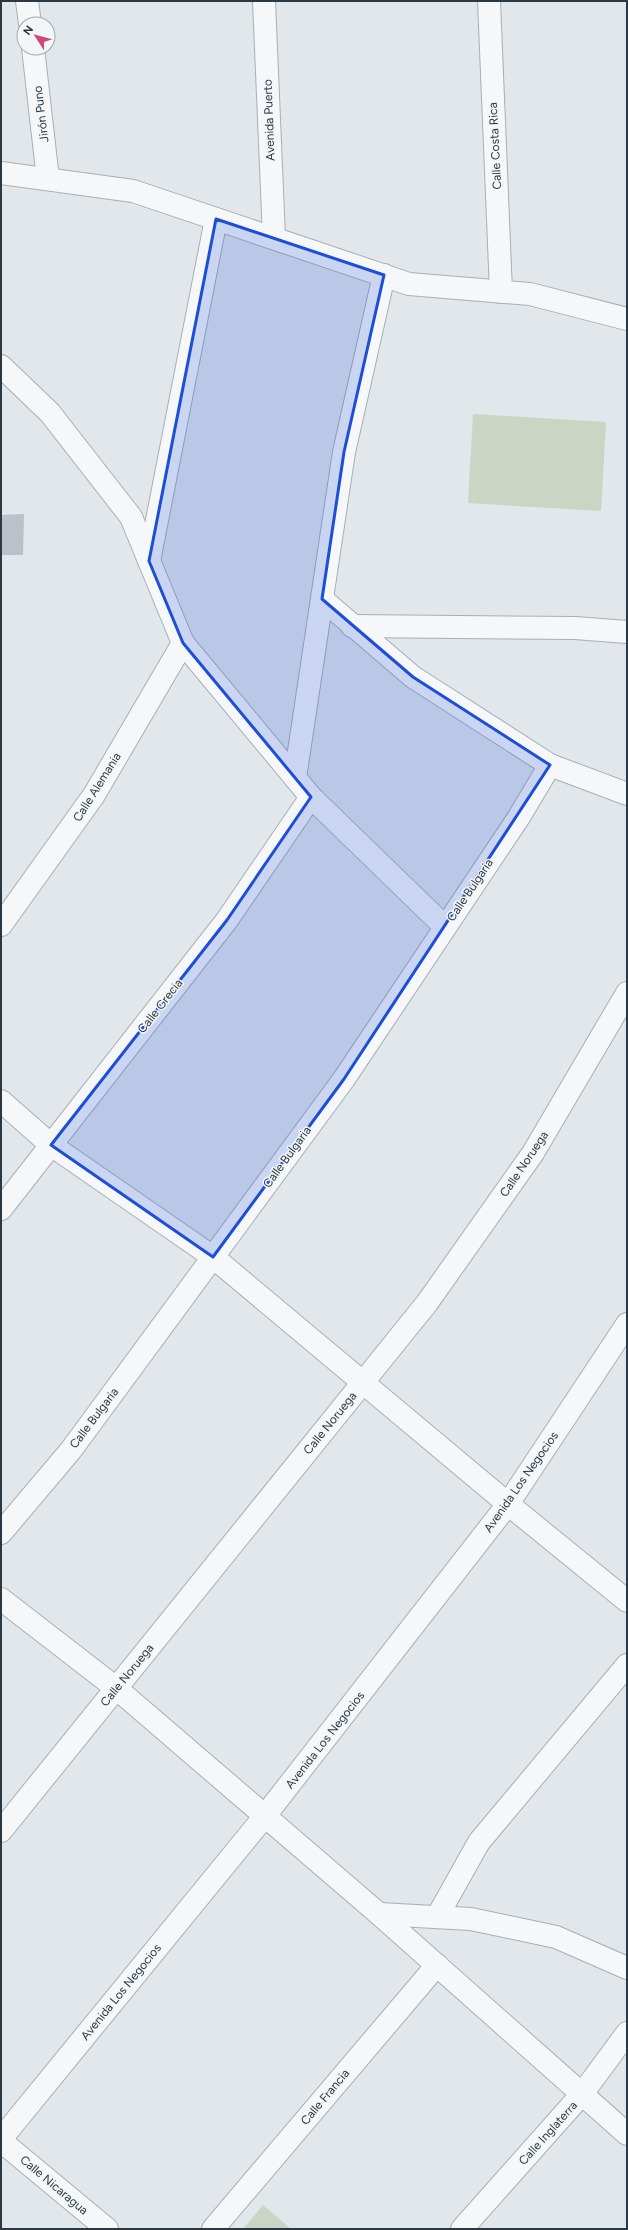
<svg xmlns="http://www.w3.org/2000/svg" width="628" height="2230" font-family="Figtree,sans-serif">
	<rect width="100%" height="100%" fill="#e2e7eb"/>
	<g fill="#cbd5c4">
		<polygon points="473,414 606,422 601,511 468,503"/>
		<polygon points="263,2205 291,2229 243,2229"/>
	</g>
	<polygon fill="#bac1c8" points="24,514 23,555 1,555 1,515"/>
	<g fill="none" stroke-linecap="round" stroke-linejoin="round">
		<g stroke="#a7afb5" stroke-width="24">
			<g id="minor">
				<polyline points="27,1 30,24"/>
				<polyline points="264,1 274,238"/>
				<polyline points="489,1 501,292"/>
				<polyline points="33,48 48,179"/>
				<polyline points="1,173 133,191 409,284 530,294 627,319"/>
				<polyline points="1,366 50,413 131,517 183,643 311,797 445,927"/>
				<polyline points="149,561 216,219"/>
				<polyline points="322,599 413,677 550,765 627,794"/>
				<polyline points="352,626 575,628 627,632"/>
				<polyline points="295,778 344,452 384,275"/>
				<polyline points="1,925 94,795 183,643"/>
				<polyline points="1,1101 51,1145 213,1257 508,1504 627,1601"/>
				<polyline points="1,1209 227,920 311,797"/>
				<polyline points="1,1533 71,1450 344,1079 519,817 550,765"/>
				<polyline points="1,1599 116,1688 379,1914 627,2134"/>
				<polyline points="1,1831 427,1303 533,1153 627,993"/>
				<polyline points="379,1914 471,1919 556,1937 627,1968"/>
				<polyline points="437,1917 479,1842 627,1665"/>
				<polyline points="1,2141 107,2229"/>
				<polyline points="213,2229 437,1965"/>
				<polyline points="462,2229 582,2094 627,2033"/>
			</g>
		</g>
		<g stroke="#a7afb5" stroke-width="24">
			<polyline id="tertiary" points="1,2139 264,1817 508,1504 627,1324"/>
		</g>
		<use href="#minor" stroke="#f5f7f9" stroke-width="22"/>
		<use href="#tertiary" stroke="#f5f7f9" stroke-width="22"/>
	</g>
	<path fill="#1d4ed8" fill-opacity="0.2" stroke="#1d4ed8" stroke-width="3" stroke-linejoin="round" d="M216,219l168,56 -40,177 -22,147 91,78 137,88 -206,314 -131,178 -162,-112 176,-225 84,-123 -128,-154 -34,-82z"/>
	<g text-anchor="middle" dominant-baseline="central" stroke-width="3" stroke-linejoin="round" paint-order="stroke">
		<g font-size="12" fill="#2a3843" stroke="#f2f6f8">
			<text transform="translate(41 114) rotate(-97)">Jirón Puno</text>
			<text transform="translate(269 120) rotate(-92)">Avenida Puerto</text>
			<text transform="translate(495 146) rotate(-93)">Calle Costa Rica</text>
			<text transform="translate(97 787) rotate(-58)">Calle Alemania</text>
			<text transform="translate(470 890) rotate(-56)">Calle Bulgaria</text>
			<text transform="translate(160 1006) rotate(-52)">Calle Grecia</text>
			<text transform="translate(287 1157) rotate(-54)">Calle Bulgaria</text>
			<text transform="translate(524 1164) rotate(-56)">Calle Noruega</text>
			<text transform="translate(94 1418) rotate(-53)">Calle Bulgaria</text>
			<text transform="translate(330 1423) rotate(-51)">Calle Noruega</text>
			<text transform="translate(521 1482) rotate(-55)">Avenida Los Negocios</text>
			<text transform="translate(127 1675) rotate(-51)">Calle Noruega</text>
			<text transform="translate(325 1740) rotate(-52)">Avenida Los Negocios</text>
			<text transform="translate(121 1992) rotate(-51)">Avenida Los Negocios</text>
			<text transform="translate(325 2097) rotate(-50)">Calle Francia</text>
			<text transform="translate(548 2133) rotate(-48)">Calle Inglaterra</text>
			<text transform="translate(54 2185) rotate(40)">Calle Nicaragua</text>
		</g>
	</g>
	<rect width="628" height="2230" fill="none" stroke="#2a3843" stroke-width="4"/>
	<g transform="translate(36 36) rotate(306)"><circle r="19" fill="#f2f6f8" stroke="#a2aab0"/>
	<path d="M0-3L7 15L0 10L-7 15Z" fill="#d04774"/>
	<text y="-6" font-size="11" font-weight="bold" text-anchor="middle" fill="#2a3843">N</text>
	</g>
</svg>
